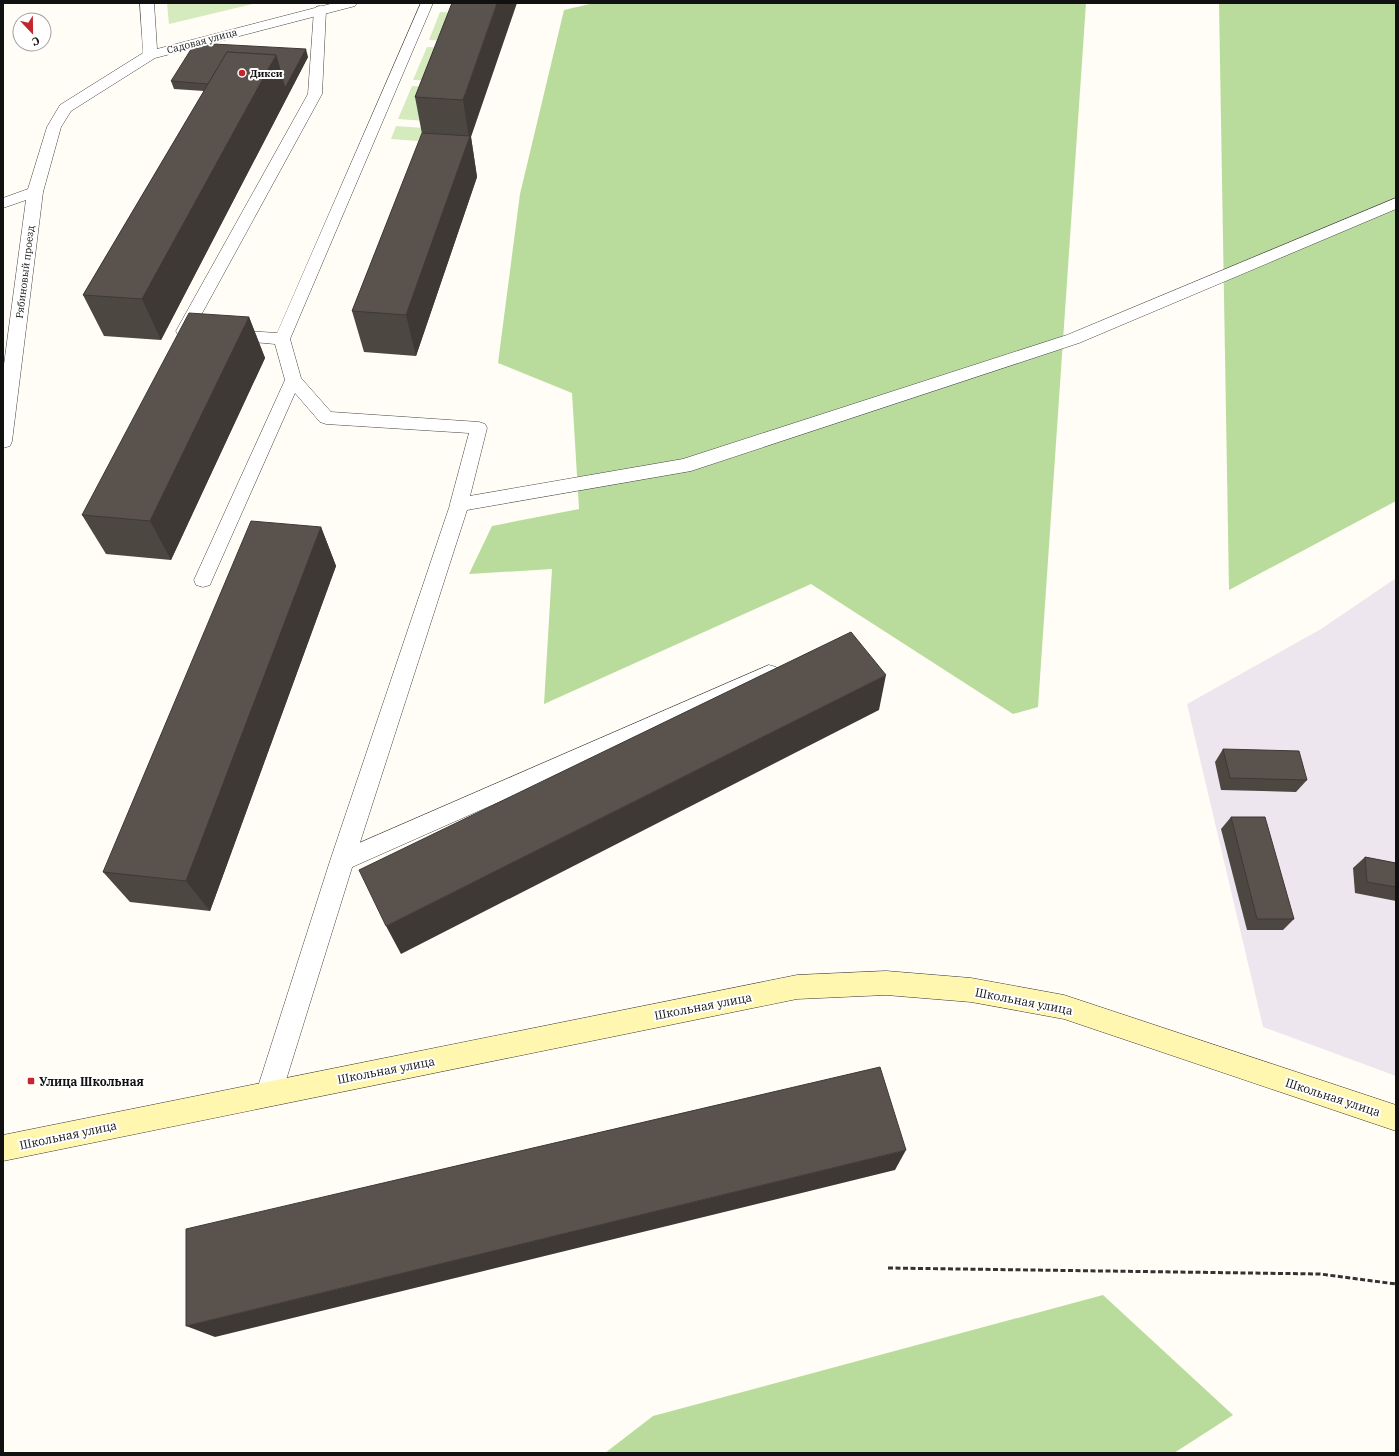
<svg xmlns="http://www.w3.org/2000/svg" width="1399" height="1456" font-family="'IBM Plex Serif',serif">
	<rect width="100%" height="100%" fill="#fffdf5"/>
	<polygon fill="#eee6ef" points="1396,578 1396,1076 1263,1027 1187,704 1321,629"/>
	<g fill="#d5ebbd">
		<polygon points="167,3 257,3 169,24"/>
		<polygon points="440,12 467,13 457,41 429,40"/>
		<polygon points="427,47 454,48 441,81 413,80"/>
		<polygon points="412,86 439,87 426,121 398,119"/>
		<polygon points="396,126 424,128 418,141 391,139"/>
	</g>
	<g fill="#b9dc9c">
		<polygon points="594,3 1086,3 1038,707 1013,714 811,584 544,704 552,569 469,574 492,526 579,509 572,393 498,363 520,194 564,10"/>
		<polygon points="1219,3 1396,3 1396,501 1229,590"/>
		<polygon points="1103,1295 1233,1415 1174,1453 605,1453 653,1416"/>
	</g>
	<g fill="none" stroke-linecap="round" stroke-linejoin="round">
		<g stroke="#444" stroke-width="1">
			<g id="lane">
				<polygon points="421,3 433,3 290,339 301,378 331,412 479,422 485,424 487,428 468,504 465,509 459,511 453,509 450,504 469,433 326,424 320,422 295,393 212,580 210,585 203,587 196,585 194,580 285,380 275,344 231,340 225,339 223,335 225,331 231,330 277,333"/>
				<polygon points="320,6 324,7 326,10 322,94 194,328 197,328 199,332 197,336 191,337 178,335 176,331 308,94 314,10 316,7"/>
				<polygon points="769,665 776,667 779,673 776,679 350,868 342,871 334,868 331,861 334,854"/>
			</g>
		</g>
		<g stroke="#444" stroke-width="1">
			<g id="street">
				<polygon points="140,3 154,3 157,49 334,3 357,3 355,6 155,58 71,111 61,127 43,192 12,441 10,446 3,448 3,372 26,200 3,208 3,198 28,189 47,127 60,105 143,53"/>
				<polygon points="1396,198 1396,209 1079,343 691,471 467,510 354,861 282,1093 278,1102 269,1106 260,1102 256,1093 330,861 452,499 683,459 1067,335"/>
			</g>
		</g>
		<g stroke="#333" stroke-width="1">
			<polygon id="secondary" points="886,971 971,978 1064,995 1396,1105 1396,1131 1064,1019 971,1002 886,995 797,999 3,1161 3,1135 797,975"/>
		</g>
		<polyline stroke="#333" stroke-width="3" stroke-dasharray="5 2.5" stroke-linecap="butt" points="888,1268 1320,1274 1396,1284"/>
		<use href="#lane" fill="#fff" fill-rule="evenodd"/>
		<use href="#street" fill="#fff" fill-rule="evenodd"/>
		<use href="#secondary" fill="#fff6b0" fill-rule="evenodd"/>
	</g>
	<g fill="#4d4742">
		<polygon points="452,3 471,137 477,177 416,356 364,352 352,311 422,134 415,97"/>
		<polygon points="308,57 161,340 104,336 83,295 204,91 174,89 171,81"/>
		<polygon points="249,317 265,358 171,560 106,554 82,515"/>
		<polygon points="321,527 336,566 210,911 130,902 103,872"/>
		<polygon points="1223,749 1307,780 1296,792 1221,790 1215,762"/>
		<polygon points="1231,817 1294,919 1283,930 1247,930 1221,829"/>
		<polygon points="1365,857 1396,863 1396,901 1355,893 1353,868"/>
	</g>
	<g fill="#3f3936">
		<polygon points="497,3 517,3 471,137 477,177 416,356 406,315 469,139 463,100"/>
		<polygon points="306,49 308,57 161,340 142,299 276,55"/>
		<polygon points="249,317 265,358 171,560 150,521"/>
		<polygon points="321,527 336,566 210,911 186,881"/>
		<polygon points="886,675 879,710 401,954 386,926"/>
		<polygon points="906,1150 895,1170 215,1337 186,1326"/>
	</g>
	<g fill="#5a524d" stroke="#3f3936">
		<polygon points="452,3 497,3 463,100 415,97"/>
		<polygon points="195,43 306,49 285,88 276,55 227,52 208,84 171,81"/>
		<polygon points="227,52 276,55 142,299 83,295"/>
		<polygon points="422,133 470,136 406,315 352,311"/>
		<polygon points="189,313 249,317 150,521 82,515"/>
		<polygon points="251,521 321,527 186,881 103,872"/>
		<polygon points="851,632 886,675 386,926 359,870"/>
		<polygon points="1223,749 1299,751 1307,780 1230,778"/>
		<polygon points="1231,817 1265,817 1294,919 1257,919"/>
		<polygon points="1365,857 1396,863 1396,887 1367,882"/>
		<polygon points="880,1067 906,1150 186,1326 186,1229"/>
	</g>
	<g fill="#c4262e" stroke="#fff" stroke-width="1.5">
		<circle cx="242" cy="73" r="4"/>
		<rect x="27" y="1077" width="8" height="8" rx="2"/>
	</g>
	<g text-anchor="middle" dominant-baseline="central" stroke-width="4" stroke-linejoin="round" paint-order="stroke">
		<g font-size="10" fill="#111" stroke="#fff">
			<text transform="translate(202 41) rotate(-15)">Садовая улица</text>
			<text transform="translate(25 272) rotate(-83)">Рябиновый проезд</text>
		</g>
		<g font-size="10" font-weight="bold" fill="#111" stroke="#fff" text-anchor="start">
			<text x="250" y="73">Дикси</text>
		</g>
		<g font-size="12" fill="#111" stroke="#fff">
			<text transform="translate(1024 1001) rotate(11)">Школьная улица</text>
			<text transform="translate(703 1006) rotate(-11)">Школьная улица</text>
			<text transform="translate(386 1070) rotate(-11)">Школьная улица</text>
			<text transform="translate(1333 1097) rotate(18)">Школьная улица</text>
			<text transform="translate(68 1135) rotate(-12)">Школьная улица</text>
		</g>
		<g font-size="12" font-weight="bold" fill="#111" stroke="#fff" text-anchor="start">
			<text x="39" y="1081">Улица Школьная</text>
		</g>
	</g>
	<rect width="1399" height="1456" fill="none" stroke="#111111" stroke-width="8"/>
	<g transform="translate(32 32) rotate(158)"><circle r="19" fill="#ffffff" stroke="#a0a0a0"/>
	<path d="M0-3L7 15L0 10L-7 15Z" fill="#c4262e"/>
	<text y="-6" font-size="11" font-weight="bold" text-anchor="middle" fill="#111111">С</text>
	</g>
</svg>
